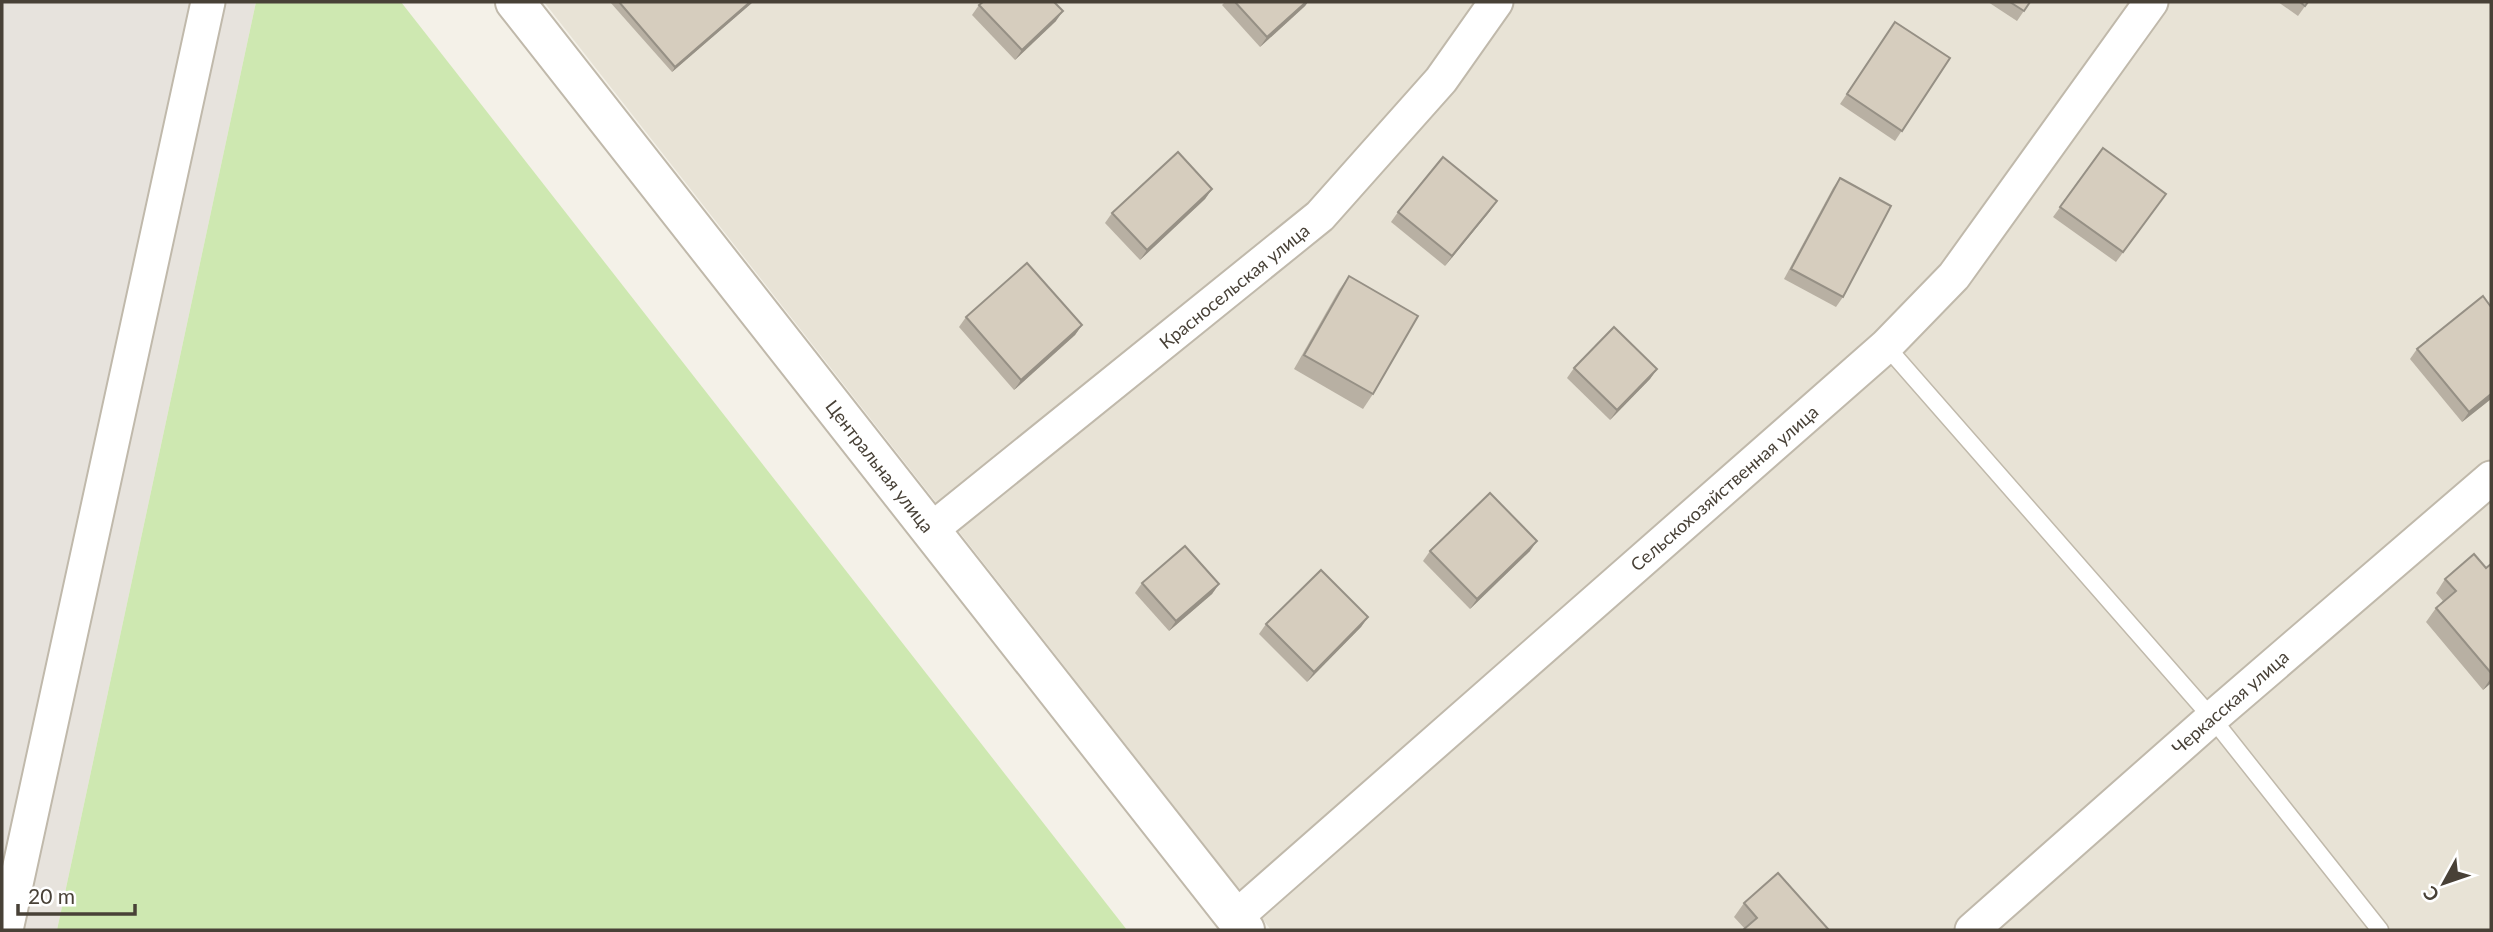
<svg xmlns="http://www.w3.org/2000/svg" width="2493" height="932" font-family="Lato,sans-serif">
	<rect width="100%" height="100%" fill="#f4f1e8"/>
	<polygon fill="#e8e3d6" points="544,2 2491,2 2491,930 1271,930"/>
	<polygon fill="#e7e3dd" points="2,2 256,2 57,930 2,930"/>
	<polygon fill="#cee8b1" points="256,2 401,2 1127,930 57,930"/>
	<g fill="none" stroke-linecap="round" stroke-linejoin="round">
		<g stroke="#c0b9ab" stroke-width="19">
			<polyline id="service" points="1886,346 2212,718 2380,930"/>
		</g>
		<g stroke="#c0b9ab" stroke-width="37">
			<g id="minor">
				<polyline points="931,530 1320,216 1441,80 1496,2"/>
				<polyline points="1235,918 1886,346 1954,276 2151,2"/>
				<polyline points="6,930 208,2"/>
				<polyline points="1972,930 2212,718 2491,478"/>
			</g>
		</g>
		<g stroke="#c0b9ab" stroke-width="42">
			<polyline id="tertiary" points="515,2 1245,930"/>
		</g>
		<use href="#service" stroke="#fff" stroke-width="16"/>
		<use href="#minor" stroke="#fff" stroke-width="33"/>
		<use href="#tertiary" stroke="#fff" stroke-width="38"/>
	</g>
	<g fill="#b8b0a3">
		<polygon points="610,2 753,2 672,72"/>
		<polygon points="1225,2 1308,2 1305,6 1260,47 1222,5"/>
		<polygon points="1988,2 2030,2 2017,21"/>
		<polygon points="2278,2 2308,2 2298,16"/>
		<polygon points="979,5 1056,21 1015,60 972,15"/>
		<polygon points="1895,22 1950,58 1895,141 1840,104"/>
		<polygon points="2103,148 2166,194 2116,262 2053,217"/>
		<polygon points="1840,178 1843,297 1836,307 1784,279 1833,188"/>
		<polygon points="1212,189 1205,199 1140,260 1105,223 1112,213"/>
		<polygon points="1490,211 1445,266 1391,222 1398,212"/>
		<polygon points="1349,276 1373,394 1363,409 1294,369 1339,290"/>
		<polygon points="966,317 1082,325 1075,335 1014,390 959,327"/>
		<polygon points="2417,349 2491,399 2462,422 2410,359"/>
		<polygon points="1574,368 1657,369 1650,379 1610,420 1567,378"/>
		<polygon points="1430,551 1530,551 1470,609 1423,561"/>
		<polygon points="2491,564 2491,683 2483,690 2426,622 2436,608 2443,601 2436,593 2445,579 2486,568"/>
		<polygon points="1142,583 1219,584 1212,594 1169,631 1135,593"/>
		<polygon points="1368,617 1361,627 1307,682 1259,634 1266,624"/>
		<polygon points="1744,903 1829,930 1745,929 1734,917"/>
	</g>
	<g fill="#969085">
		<polygon points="750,2 753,2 672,72 675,67"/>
		<polygon points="1306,2 1308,2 1305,6 1260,47 1267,37"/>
		<polygon points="1063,11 1056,21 1015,60 1022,50"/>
		<polygon points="1212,189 1205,199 1140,260 1147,250"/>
		<polygon points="1497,201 1490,211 1445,266 1452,256"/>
		<polygon points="1082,325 1075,335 1014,390 1021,380"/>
		<polygon points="1657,369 1650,379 1610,420 1617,410"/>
		<polygon points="2491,394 2491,399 2462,422 2469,412"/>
		<polygon points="1537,541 1530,551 1470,609 1477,599"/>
		<polygon points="1219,584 1212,594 1169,631 1176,621"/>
		<polygon points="1368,617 1361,627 1307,682 1314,672"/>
		<polygon points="2491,678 2491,683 2483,690"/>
	</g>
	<g fill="#d6cdbe" stroke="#969085" stroke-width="2">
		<polygon points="619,2 750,2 675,67"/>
		<polygon points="983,2 1054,2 1063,11 1022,50 979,5"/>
		<polygon points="1235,2 1306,2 1267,37"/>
		<polygon points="2010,2 2030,2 2024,11"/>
		<polygon points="2300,2 2308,2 2305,6"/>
		<polygon points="1895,22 1950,58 1902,131 1847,94"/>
		<polygon points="2103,148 2166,194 2123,252 2060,207"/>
		<polygon points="1178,152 1212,189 1147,250 1112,213"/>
		<polygon points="1443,157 1497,201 1452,256 1398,212"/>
		<polygon points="1840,178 1891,206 1843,297 1791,269"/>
		<polygon points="1027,263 1082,325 1021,380 966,317"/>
		<polygon points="1349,276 1418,316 1373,394 1304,355"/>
		<polygon points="2483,296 2491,307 2491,394 2469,412 2417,349"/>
		<polygon points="1614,327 1657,369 1617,410 1574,368"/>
		<polygon points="1490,493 1537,541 1477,599 1430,551"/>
		<polygon points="1185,546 1219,584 1176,621 1142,583"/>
		<polygon points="2474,554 2486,568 2491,564 2491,673 2436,608 2456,591 2445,579"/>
		<polygon points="1321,570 1368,617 1314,672 1266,624"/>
		<polygon points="1778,873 1829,930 1743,930 1757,918 1744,903"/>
	</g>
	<g text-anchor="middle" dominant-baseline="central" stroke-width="6" stroke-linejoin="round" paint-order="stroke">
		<g font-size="18" fill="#484137" stroke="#fff">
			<text transform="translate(1234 286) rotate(-39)">Красносельская улица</text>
			<text transform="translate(880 466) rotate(52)">Центральная улица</text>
			<text transform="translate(1724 488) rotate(-41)">Сельскохозяйственная улица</text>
			<text transform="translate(2230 702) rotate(-41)">Черкасская улица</text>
		</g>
	</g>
	<rect width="2493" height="932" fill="none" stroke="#484137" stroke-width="7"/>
	<g transform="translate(2444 883) rotate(230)" stroke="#ffffff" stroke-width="5" paint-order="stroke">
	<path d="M0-5L12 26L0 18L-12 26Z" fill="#484137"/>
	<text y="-10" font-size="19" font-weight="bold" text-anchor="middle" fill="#484137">С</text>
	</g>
	<path d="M18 904v10h117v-10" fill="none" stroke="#484137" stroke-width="3.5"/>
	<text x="28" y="904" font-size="21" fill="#484137" stroke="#ffffff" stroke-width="5" paint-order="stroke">20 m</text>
</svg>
